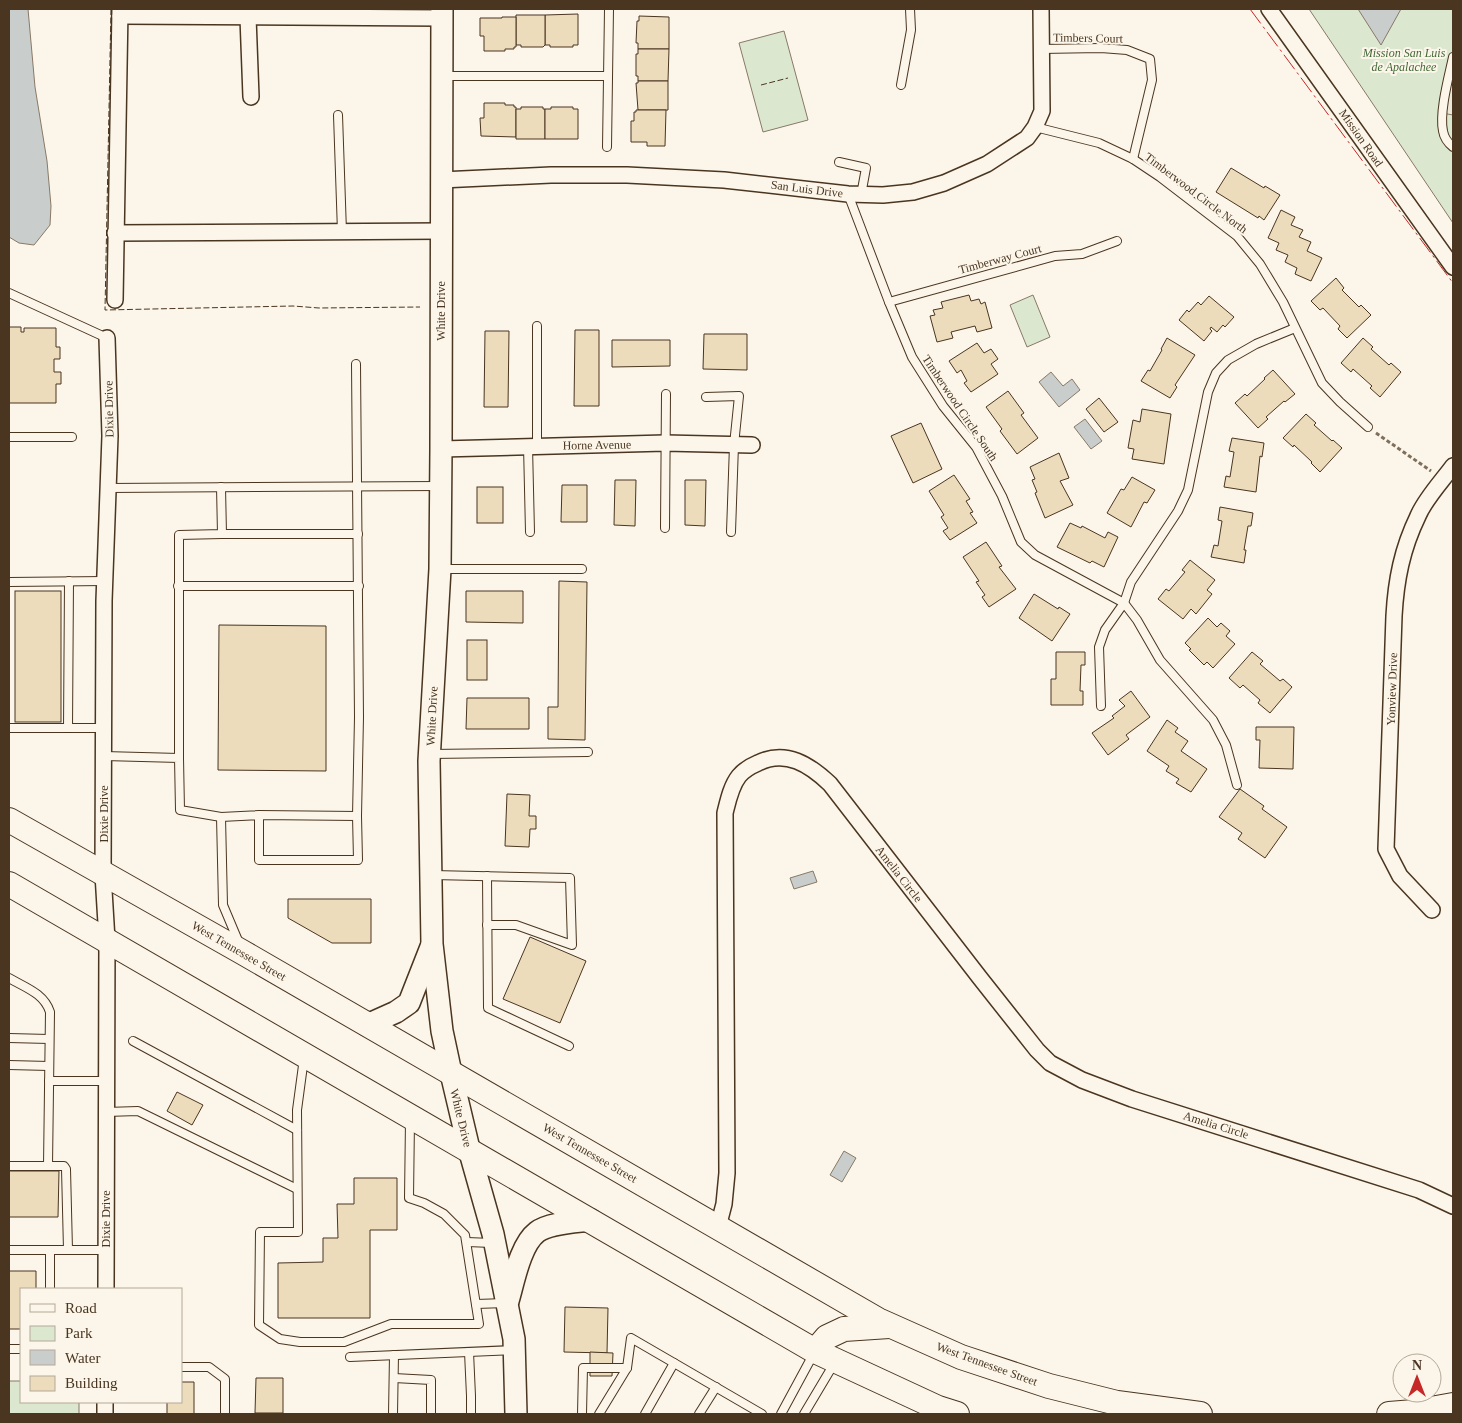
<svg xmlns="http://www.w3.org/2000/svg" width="1462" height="1423" font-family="'Times New Roman',serif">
	<rect width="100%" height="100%" fill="#fbf6e9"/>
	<g fill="#dce7d0" stroke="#887966">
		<polygon points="1309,9 1453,9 1453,223"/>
		<polygon points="784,31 808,120 763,132 739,43"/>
		<polygon points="1033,295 1050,337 1027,347 1010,305"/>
		<polygon points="9,1381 21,1381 21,1402 79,1402 79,1414 9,1414"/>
	</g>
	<polygon fill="#ede7d9" stroke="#887966" points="1453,57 1453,115 1442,113"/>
	<g fill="#c9cecd" stroke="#887966">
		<polygon points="9,9 28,9 35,87 47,161 51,206 50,225 34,245 19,243 9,237"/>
		<polygon points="1358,9 1401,9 1381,45"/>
		<polygon points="1051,372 1063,386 1072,379 1080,390 1059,407 1039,382"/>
		<polygon points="1085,419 1102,441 1091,449 1074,427"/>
		<polygon points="813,871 817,882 794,889 790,878"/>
		<polygon points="844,1151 856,1158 842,1182 830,1175"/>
	</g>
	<g fill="#ecdcbc" stroke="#4a3520">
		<polygon points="578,14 578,45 573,45 573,47 550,47 550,45 545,45 545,15"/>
		<polygon points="516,15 545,15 545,45 543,47 521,47 521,45 516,45"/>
		<polygon points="639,16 669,17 669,49 638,49 638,43 636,43 637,21 639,21"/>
		<polygon points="502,17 516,17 516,47 514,47 514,49 505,49 505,51 484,51 484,36 480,36 480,18 502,18"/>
		<polygon points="638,49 669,49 668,81 638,81 638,76 636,76 636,54 638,54"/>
		<polygon points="638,81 668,81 668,110 638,110 636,83 638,83"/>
		<polygon points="484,103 505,103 505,105 514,105 514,107 516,107 516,137 481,136 480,118 484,118"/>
		<polygon points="521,107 543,107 543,109 545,109 545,139 516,139 516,109 521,109"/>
		<polygon points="551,107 573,107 573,109 578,109 578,139 545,139 545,109 551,109"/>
		<polygon points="636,110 666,110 665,146 647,146 647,142 631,142 631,121 634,121 634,112 636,112"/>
		<polygon points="1231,168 1264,188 1265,186 1280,195 1264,220 1259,216 1258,218 1216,192"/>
		<polygon points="1281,210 1295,217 1291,225 1303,230 1299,237 1311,242 1307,251 1322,258 1311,281 1295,274 1297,268 1285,262 1288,255 1276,250 1279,243 1268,238"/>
		<polygon points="1336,278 1344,288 1342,290 1359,307 1361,305 1371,315 1347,338 1338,329 1340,326 1323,308 1320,310 1311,301"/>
		<polygon points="969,295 971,301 979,299 981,304 985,302 992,328 977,332 975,326 951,332 953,338 937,342 930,316 935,315 933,310 943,308 941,302"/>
		<polygon points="1209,296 1234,317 1225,327 1223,325 1217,332 1211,327 1210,329 1212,331 1204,341 1179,320 1187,310 1189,312 1198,302 1201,305"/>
		<polygon points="9,327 21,327 21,332 24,332 24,328 56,328 56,347 60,347 60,359 54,359 54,372 61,372 61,384 56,384 56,403 9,403"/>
		<polygon points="575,330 599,330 599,406 574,406"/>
		<polygon points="485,331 509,331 508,407 484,407"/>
		<polygon points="704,334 747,334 747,370 703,369"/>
		<polygon points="1167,338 1195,355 1175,385 1177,387 1170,398 1141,381 1148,370 1150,371 1162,350 1161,349"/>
		<polygon points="1363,338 1373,347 1371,349 1389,365 1391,363 1401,372 1380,397 1370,388 1372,386 1353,369 1351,372 1341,363"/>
		<polygon points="612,340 670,340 670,366 612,367"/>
		<polygon points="977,343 984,353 991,349 998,359 991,364 998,374 971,392 964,383 967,381 961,370 957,373 949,361"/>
		<polygon points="1273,370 1295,394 1285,402 1284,401 1266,417 1268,419 1258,428 1235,403 1245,394 1247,396 1265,379 1264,378"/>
		<polygon points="1008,391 1024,413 1021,415 1038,438 1017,454 1000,431 1002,429 986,407"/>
		<polygon points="1099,398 1118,422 1104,432 1086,409"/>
		<polygon points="1142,409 1171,414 1164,464 1132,459 1134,449 1128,448 1133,420 1140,422"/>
		<polygon points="1306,414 1316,423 1314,425 1332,441 1333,440 1342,448 1320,472 1311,463 1312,462 1294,445 1293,447 1283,438"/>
		<polygon points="921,423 942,469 913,483 891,436"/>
		<polygon points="1232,438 1264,443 1262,457 1260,456 1256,492 1224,487 1226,476 1230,477 1234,452 1229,451"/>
		<polygon points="1059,453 1069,478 1060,481 1073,505 1045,518 1035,493 1037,492 1032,480 1035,479 1030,467"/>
		<polygon points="954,475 970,499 966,501 973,512 970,513 977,523 950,540 943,531 948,528 941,517 944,515 929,491"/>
		<polygon points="1132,477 1155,490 1147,503 1144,502 1131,527 1107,513 1121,489 1124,490"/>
		<polygon points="615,480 636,480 635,526 614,525"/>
		<polygon points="685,480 706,480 705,526 685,525"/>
		<polygon points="562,485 587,485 587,522 561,522"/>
		<rect x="477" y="487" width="26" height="36"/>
		<polygon points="1220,507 1253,513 1251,526 1248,526 1244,550 1246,550 1244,563 1211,557 1214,545 1218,546 1222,521 1218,520"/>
		<polygon points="1070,523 1081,528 1082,526 1105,538 1108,532 1118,537 1104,567 1092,561 1090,563 1057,547"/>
		<polygon points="986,542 1002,566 999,567 1016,589 989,607 982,597 985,595 976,582 979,581 963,557"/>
		<polygon points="1190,560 1215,580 1207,590 1212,594 1196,614 1191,609 1183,619 1158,599 1166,589 1169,591 1185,572 1182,570"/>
		<polygon points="559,581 587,582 585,740 548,739 548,707 558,707"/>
		<rect x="15" y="591" width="46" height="131"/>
		<polygon points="466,591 523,591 523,623 466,622"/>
		<polygon points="1034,594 1058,609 1059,607 1070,614 1052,641 1019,618"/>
		<polygon points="1208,618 1217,627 1221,623 1230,631 1226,636 1235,644 1213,668 1207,662 1204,665 1189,650 1191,649 1185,643"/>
		<polygon points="219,625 326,626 326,771 218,770"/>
		<rect x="467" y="640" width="20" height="40"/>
		<polygon points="1056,652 1085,652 1085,665 1081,665 1080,691 1083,691 1083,705 1051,705 1051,679 1056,679"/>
		<polygon points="1252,652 1263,661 1260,664 1280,681 1283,679 1292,687 1270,713 1258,703 1260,700 1243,685 1240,688 1229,678"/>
		<polygon points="1131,691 1150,717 1126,735 1129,739 1108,755 1092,733 1114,718 1112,716 1125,706 1119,700"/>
		<polygon points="467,698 529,698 529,729 466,729"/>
		<polygon points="1167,720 1178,728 1175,732 1188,741 1181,751 1207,769 1191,792 1176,783 1179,779 1166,771 1169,766 1147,751"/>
		<polygon points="1256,727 1294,727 1293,769 1259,768 1260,740 1256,740"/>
		<polygon points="1240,789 1264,806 1262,809 1287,827 1265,858 1238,839 1242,833 1219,817"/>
		<polygon points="507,794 530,795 529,816 536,816 536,829 530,829 529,847 505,846"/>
		<polygon points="288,899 371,899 371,943 332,943 288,918"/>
		<polygon points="530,937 586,961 560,1023 503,999"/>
		<polygon points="177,1092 203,1105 192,1125 167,1111"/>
		<polygon points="9,1171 59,1171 58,1217 9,1217"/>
		<polygon points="354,1178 397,1178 397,1230 370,1230 370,1318 278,1318 278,1263 323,1262 323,1238 338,1238 337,1204 354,1204"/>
		<polygon points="9,1271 36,1271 36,1289 21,1289 21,1329 9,1329"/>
		<polygon points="565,1307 608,1308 607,1353 564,1352"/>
		<polygon points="590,1352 613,1353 612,1376 590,1376"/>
		<polygon points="256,1378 283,1378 283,1413 255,1413"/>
		<polygon points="181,1382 194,1382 194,1414 167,1414 167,1402 181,1402"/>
	</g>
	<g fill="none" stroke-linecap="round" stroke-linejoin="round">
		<g stroke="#4a3520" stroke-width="10">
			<g id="lane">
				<polyline points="1041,49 1101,48 1127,50 1150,59 1152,80 1133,159"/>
				<path d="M1453,57c-4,19 -14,55 -10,74 1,6 5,12 10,16"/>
				<polyline points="442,76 608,76"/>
				<polyline points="901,85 911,30 910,9"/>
				<polyline points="338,115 342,232"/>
				<polyline points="1035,127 1099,143 1133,159 1160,177 1237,236 1260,264 1283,302 1322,383 1340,402 1368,427"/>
				<polyline points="607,147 609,9"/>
				<polyline points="839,162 866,168 861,195"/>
				<polyline points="848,194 889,302 912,357 943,406 976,447 1002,496 1021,542 1035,555 1124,603 1137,620 1160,660 1213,720 1226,745 1237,785"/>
				<polyline points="9,293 107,338"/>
				<polyline points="889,302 1055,256 1082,254 1117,241"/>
				<polyline points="537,326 537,446"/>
				<polyline points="356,364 359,717 357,816"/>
				<polyline points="706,397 739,396 734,445 731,532"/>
				<polyline points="9,437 72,437"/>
				<polyline points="528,446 530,532"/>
				<polyline points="108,488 439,486"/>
				<polyline points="665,528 666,394"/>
				<polyline points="222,534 358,534"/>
				<polyline points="441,569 582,569"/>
				<polyline points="9,582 105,581"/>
				<polyline points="178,586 359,586"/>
				<polyline points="1101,706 1099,647 1105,630 1124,603 1131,582 1178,511 1188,490 1208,392 1216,373 1228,360 1256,344 1295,328"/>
				<polyline points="9,728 104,728"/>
				<polyline points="68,728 69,581"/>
				<polyline points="430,754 588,752"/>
				<polyline points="104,756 179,758 180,810 221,817 259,815 357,816 358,860 259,860 259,815"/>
				<polyline points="179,758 179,535 222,534 221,487"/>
				<polyline points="221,817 223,905 239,943"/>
				<polyline points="433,875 570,878 572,945 516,925 487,925"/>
				<polyline points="487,876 488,1008 569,1046"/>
				<path d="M9,978c15,9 35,15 41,34l-2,154"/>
				<polyline points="9,1038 49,1039"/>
				<polyline points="133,1041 297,1130"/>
				<polyline points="304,1058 297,1110 298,1232 260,1232 259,1325 280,1339 300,1342 344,1342 391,1324 479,1324 465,1235 444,1214 424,1203 409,1198 410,1120"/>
				<polyline points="9,1065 49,1066"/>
				<polyline points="49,1081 106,1081"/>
				<polyline points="106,1112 138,1111 297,1189"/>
				<polyline points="9,1166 64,1166 66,1169 68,1250"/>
				<polyline points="467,1242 492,1243"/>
				<polyline points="9,1250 106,1250"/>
				<polyline points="50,1250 50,1289"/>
				<polyline points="476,1304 506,1303"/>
				<polyline points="9,1349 21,1349"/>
				<polyline points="469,1352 471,1396 471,1414"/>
				<polyline points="350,1357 513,1350"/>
				<polyline points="181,1367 209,1367 225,1379 225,1414"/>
				<polyline points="394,1378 431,1380 431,1414"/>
				<polyline points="393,1414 394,1355"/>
				<polyline points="582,1414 583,1368 627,1368"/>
				<polyline points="599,1414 627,1368 631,1338 762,1414"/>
				<polyline points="645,1414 674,1363"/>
				<polyline points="699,1414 716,1387"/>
				<polyline points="781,1414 814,1353"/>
				<polyline points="804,1414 835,1362"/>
			</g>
		</g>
		<g stroke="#4a3520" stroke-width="18">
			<g id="street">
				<polyline points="1269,9 1453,267"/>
				<polyline points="120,16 441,18"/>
				<polyline points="248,17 251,97"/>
				<polyline points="441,180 551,175 627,175 724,180 848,194 883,195 913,192 944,183 987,164 1027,138 1035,127 1042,111 1041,9"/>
				<polyline points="115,233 441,231"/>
				<polyline points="115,300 120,9"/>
				<polyline points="441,449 665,443 752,445"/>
				<path d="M1432,910l-32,-34 -14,-27 8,-233c2,-36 8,-67 24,-100 7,-17 24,-35 35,-50"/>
				<path d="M718,1227l6,-23 3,-31 -2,-360c3,-12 6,-27 14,-37 4,-5 12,-10 19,-13 28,-14 52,2 72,21l150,194 57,72 13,13 32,17 50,19 287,91 34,16"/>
				<polyline points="106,1289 107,940 103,874 104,601 110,436 107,338"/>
				<polyline points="105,1414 105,1402"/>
			</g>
		</g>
		<g stroke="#4a3520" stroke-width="24">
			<g id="secondary">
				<polyline points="442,9 441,449 440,569 429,761 432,944 442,1031 451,1073 469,1149 493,1234 514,1339 516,1414"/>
				<polyline points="367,1025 396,1012 409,1003 431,947"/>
				<path d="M508,1301c6,-20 12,-56 29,-69 12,-9 39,-10 54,-12"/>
			</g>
		</g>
		<g stroke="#4a3520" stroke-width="26">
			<g id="primary">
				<polyline points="9,820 242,952 878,1320 961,1357 1049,1386 1117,1403 1200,1414"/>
				<polyline points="9,884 815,1351 938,1408 957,1414"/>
				<polyline points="815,1351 827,1337 844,1329 889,1326"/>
				<polyline points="1389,1414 1414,1412 1453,1405"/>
			</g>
		</g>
		<polyline stroke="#7f6f5c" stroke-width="3" stroke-dasharray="4 2.5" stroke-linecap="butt" points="1376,433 1431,471"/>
		<use href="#lane" stroke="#fbf6e9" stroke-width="8"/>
		<use href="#street" stroke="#fbf6e9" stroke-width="15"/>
		<use href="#secondary" stroke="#fbf6e9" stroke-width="21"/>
		<use href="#primary" stroke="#fbf6e9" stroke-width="24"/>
		<g stroke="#4a3520" stroke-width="1" stroke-dasharray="6 2.5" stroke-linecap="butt">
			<polyline points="111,9 105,310 293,306 319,308 420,307"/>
			<polyline points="761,85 788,78"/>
		</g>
		<polyline stroke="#c62828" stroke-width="1" stroke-dasharray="18 4 2.5 4" stroke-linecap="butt" points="1250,9 1453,283"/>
	</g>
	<g text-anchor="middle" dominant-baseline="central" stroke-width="4" stroke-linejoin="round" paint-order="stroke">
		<g font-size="12" fill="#4a3520" stroke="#fbf6e9">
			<text transform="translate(1088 38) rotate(1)">Timbers Court</text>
			<text transform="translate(1361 138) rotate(55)">Mission Road</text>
			<text transform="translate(807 189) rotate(7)">San Luis Drive</text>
			<text transform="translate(1196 193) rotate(37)">Timberwood Circle North</text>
			<text transform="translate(1000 259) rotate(-15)">Timberway Court</text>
			<text transform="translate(441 311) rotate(-90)">White Drive</text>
			<text transform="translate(960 408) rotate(56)">Timberwood Circle South</text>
			<text transform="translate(109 409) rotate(-91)">Dixie Drive</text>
			<text transform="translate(597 445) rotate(-1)">Horne Avenue</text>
			<text transform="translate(1392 689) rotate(-88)">Yonview Drive</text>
			<text transform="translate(432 716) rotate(-87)">White Drive</text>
			<text transform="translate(104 814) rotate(-90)">Dixie Drive</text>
			<text transform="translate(899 874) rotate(52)">Amelia Circle</text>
			<text transform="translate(239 951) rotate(30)">West Tennessee Street</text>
			<text transform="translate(461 1118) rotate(76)">White Drive</text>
			<text transform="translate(1216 1125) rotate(17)">Amelia Circle</text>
			<text transform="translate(590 1153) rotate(30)">West Tennessee Street</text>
			<text transform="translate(106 1219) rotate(-90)">Dixie Drive</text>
			<text transform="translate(987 1364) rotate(20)">West Tennessee Street</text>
		</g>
		<g font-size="12" font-style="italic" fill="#436837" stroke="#fbf6e9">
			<text x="1404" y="53">Mission San Luis<tspan x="1404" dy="14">de Apalachee</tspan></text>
		</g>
	</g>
	<rect width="1462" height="1423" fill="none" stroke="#4a3520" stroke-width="20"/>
	<rect x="20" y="1288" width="162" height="115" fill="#fbf6e9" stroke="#b4a999"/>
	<rect x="30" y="1304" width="25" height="8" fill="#fbf6e9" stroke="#b4a999"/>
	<text x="65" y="1313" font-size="15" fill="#4a3520">Road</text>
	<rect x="30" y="1326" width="25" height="15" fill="#dce7d0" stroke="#b4a999"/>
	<text x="65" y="1338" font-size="15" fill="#4a3520">Park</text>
	<rect x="30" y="1350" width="25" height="15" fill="#c9cecd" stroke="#b4a999"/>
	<text x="65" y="1363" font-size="15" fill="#4a3520">Water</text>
	<rect x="30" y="1376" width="25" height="15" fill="#ecdcbc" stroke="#b4a999"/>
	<text x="65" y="1388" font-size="15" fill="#4a3520">Building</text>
	<g transform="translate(1417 1378)"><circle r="24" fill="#fbf6e9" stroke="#b4a999"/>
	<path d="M0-4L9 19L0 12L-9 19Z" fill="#c62828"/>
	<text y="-8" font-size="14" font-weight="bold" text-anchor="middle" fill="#4a3520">N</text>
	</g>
</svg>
